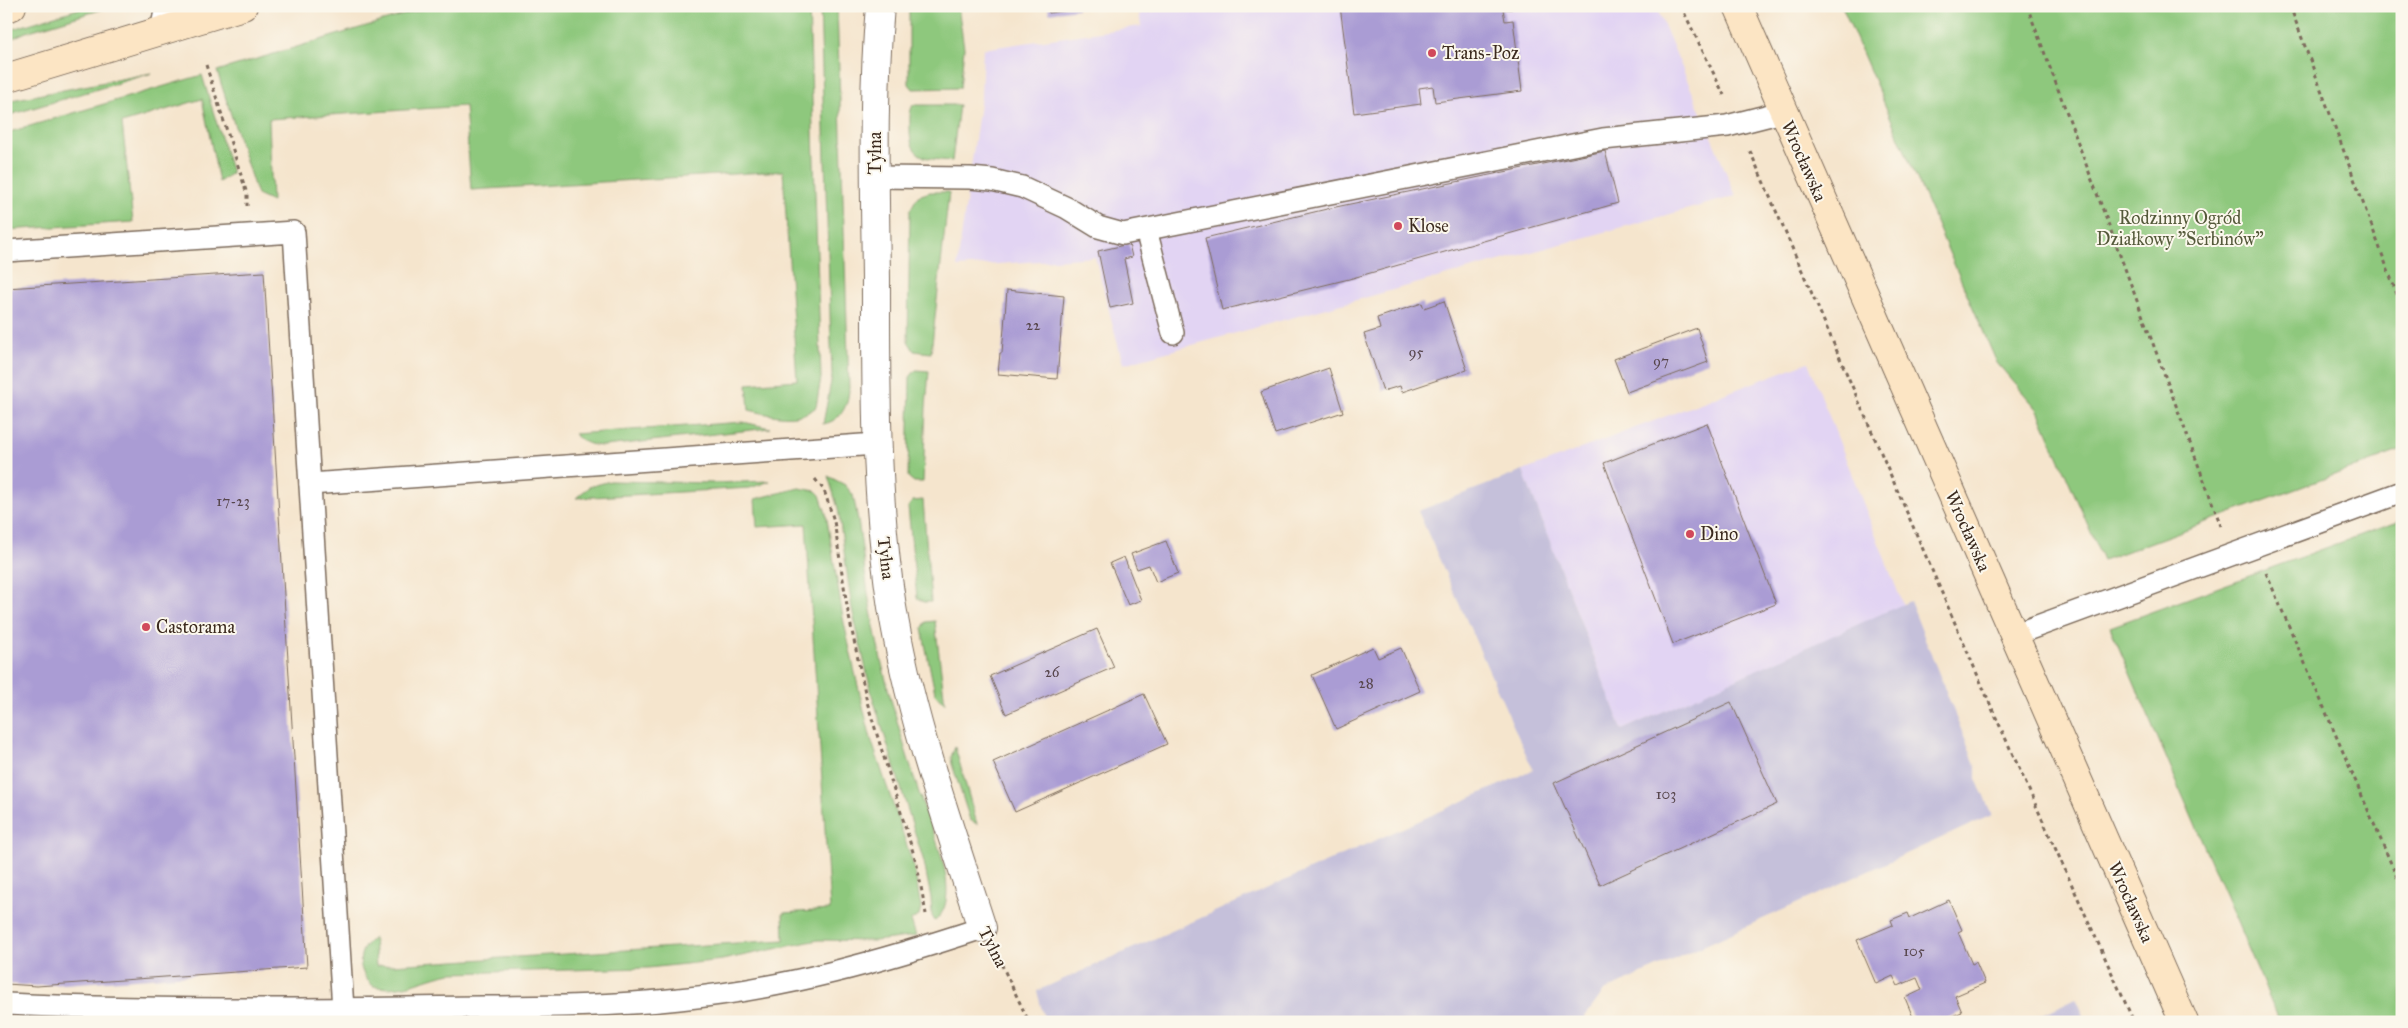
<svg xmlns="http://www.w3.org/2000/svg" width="2408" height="1028" font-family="'IM FELL Great Primer',serif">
	<rect width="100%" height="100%" fill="#fbf7ec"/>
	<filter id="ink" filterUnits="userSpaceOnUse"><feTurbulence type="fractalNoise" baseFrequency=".02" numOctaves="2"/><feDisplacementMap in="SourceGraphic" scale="10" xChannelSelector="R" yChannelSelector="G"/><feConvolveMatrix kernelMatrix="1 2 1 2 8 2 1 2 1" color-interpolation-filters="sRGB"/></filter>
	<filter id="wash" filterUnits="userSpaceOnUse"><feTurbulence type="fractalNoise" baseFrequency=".0096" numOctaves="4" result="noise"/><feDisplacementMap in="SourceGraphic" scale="20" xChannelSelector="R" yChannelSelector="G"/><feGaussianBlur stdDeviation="1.12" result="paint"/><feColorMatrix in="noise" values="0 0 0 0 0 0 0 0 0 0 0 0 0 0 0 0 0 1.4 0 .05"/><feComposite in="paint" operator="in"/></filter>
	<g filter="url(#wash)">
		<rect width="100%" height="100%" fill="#f5e5cd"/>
		<g fill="#e2d4f3">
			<polygon points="1188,6 1656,6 1736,196 1123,364 1095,257 957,267 981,97 983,49 1141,26 1139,13"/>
			<polygon points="1808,362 1903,605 1622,730 1523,471"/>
		</g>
		<g fill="#c5c0da">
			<polygon points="1523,471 1622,730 1910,601 1976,767 1976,779 1992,815 1604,991 1581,1022 1045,1022 1037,991 1533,770 1418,511"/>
			<polygon points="2076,998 2087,1022 2027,1022"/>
		</g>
		<g fill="#8ec87d" stroke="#64794e">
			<polygon points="88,6 113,6 26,32 6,41 6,31"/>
			<path d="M433,6h376l12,372 -5,29c-19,16 -45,8 -67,3l-2,-26 50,-4 -14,-209 -312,19 -6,-84 -196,13 3,83 -15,-7 -40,-124z"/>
			<path d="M820,6h17l12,383c-1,17 -8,32 -26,35l9,-48z"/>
			<polygon points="909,6 958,6 964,48 960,88 913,89 909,84"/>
			<polygon points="1842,6 2402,6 2402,450 2103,560 2038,410 1997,363"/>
			<polygon points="152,73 6,116 6,101"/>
			<polygon points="202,75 232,173 219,182 202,99 122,123 133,222 6,230 6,133"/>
			<path d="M913,105h46l-7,56c-25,-2 -43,-2 -42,-33 0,-9 -1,-16 3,-23z"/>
			<polygon points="930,192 949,192 931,353 914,351 908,341 910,210 918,196"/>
			<polygon points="916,370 929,371 926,407 923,482 914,482 908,477 910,377"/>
			<path d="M743,422l27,6 -165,18c-13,0 -21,-3 -31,-12z"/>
			<path d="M828,476l17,9 8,10c9,39 11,81 19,121 11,61 29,121 48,180 10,31 45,100 15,125l-3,-5 -1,-18 -7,-36 -52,-167 -20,-86 -14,-101z"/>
			<polygon points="610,481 713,483 770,481 750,488 576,498 589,487"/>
			<path d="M799,488l17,3 4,4 6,18 17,105 14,64 14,57 43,128 7,41 -2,8 -8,4 5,16 -41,5 -57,-1 -96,20 -74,8 -197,5c-29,5 -48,20 -78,13 -16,-14 -18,-36 1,-48l2,28 408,-26 -1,-27 47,-3 -24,-386 -49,3 -2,-28z"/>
			<polygon points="923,500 931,602 924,602 917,598 908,507 913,501"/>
			<polygon points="2402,520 2402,1022 2280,1022 2110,627"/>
			<polygon points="935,621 945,704 935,693 922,629 926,622"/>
			<polygon points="955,747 977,824 970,820 952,764 951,757"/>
		</g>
		<g id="blocks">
			<g fill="#aa9cd4">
				<polygon points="1048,6 1078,6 1078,9 1049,13"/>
				<polygon points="1340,6 1511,6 1512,9 1503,9 1505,21 1513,20 1522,91 1435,102 1433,86 1419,88 1421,104 1354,113"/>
				<polygon points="1605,151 1618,203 1349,279 1222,310 1205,238 1331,208"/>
				<polygon points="1129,244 1132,257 1124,259 1133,303 1110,308 1098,251"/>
				<polygon points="264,272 307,967 37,986 6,984 6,288"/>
				<polygon points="1007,290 1064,296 1057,379 998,374 1000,353 1002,353"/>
				<polygon points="1444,301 1467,370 1402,392 1400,386 1383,391 1364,334 1380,329 1377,318 1422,303 1424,308"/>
				<polygon points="1697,328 1708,362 1627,392 1614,359"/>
				<polygon points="1329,368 1343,412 1275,434 1261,392"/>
				<polygon points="1707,423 1776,604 1673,644 1604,463"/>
				<polygon points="1166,541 1178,573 1156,582 1149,565 1137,569 1131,554"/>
				<polygon points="1124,557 1141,600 1128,605 1110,563"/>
				<polygon points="1097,629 1114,667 1006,714 990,676"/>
				<polygon points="1373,647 1378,658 1401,648 1420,691 1336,729 1312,675"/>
				<polygon points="1144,694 1167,744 1015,812 993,762"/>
				<polygon points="1731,702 1777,804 1600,885 1554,783"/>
				<polygon points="1949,900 1962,930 1958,932 1972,964 1976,962 1985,983 1955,996 1962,1012 1938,1022 1915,1022 1905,998 1922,990 1917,978 1898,986 1893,976 1876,984 1857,940 1893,925 1891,920 1908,913 1910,918"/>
			</g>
		</g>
	</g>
	<g filter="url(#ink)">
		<use href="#blocks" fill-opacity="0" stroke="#7c6b5b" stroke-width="1"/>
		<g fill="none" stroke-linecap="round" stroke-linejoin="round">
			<g stroke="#7c6b5b" stroke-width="24">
				<g id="lane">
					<polyline points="161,31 166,6"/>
					<polyline points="875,177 970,178 992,180 1022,187 1067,208 1098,227 1123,234 1603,139 1727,126 1782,112"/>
					<polyline points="1146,230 1173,333"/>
					<polyline points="6,251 294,232 343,1009"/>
					<polyline points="310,484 876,444"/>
					<polyline points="2013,635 2402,492"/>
					<path d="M6,1004c134,6 268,6 401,4 91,-2 182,1 272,-9 105,-10 204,-38 303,-71"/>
				</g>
			</g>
			<g stroke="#7c6b5b" stroke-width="30">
				<path id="street" d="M880,6c-8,91 -5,182 -4,273 0,109 -1,219 16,328 18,110 56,215 90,321"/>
			</g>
			<g stroke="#7c6b5b" stroke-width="30">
				<g id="secondary">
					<polyline points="1738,6 2184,1022"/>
					<polyline points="6,8 12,6"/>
					<polyline points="6,78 243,6"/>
				</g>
			</g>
			<g stroke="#7c6b5b" stroke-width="3" stroke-dasharray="4 4" stroke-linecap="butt">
				<polyline points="1681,6 1724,95"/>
				<polyline points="2027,6 2221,526"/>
				<polyline points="2290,6 2402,308"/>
				<polyline points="206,65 247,194 247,206"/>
				<polyline points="1750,151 1994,713 2134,1022"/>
				<polyline points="815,479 824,490 834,521 848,612 867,702 917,865 926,914"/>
				<polyline points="2266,573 2402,889"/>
				<polyline points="998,957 1029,1022"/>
			</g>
			<use href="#lane" stroke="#fff" stroke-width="21"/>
			<use href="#street" stroke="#fff" stroke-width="28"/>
			<use href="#secondary" stroke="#fce5c4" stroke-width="28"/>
		</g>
	</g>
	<g fill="#d1495b" stroke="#fbf7ec" stroke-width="2">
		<circle cx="1432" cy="53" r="5"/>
		<circle cx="1398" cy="226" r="5"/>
		<circle cx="1690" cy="534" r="5"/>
		<circle cx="146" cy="627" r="5"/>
	</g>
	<g text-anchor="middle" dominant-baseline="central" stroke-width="4" stroke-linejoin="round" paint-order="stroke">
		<g font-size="15" fill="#57464c">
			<text x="1033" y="325">22</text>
			<text x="1416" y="352">95</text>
			<text x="1661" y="361">97</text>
			<text x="233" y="501">17-23</text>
			<text x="1052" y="672">26</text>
			<text x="1366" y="683">28</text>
			<text x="1666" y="794">103</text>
			<text x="1914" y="951">105</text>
		</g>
		<g font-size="18" fill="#3b2a1e" stroke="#fbf7ec" text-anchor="start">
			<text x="1442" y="53">Trans-Poz</text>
			<text x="1408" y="226">Klose</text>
			<text x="1700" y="534">Dino</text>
			<text x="156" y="627">Castorama</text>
		</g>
		<g font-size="18" fill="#3b2a1e" stroke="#fbf7ec">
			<text transform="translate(875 153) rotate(-90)">Tylna</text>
			<text transform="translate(1804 161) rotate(66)">Wrocławska</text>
			<text transform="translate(1968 531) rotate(66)">Wrocławska</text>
			<text transform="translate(886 558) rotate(83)">Tylna</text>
			<text transform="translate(2131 902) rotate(66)">Wrocławska</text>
			<text transform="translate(993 947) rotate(63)">Tylna</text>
		</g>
		<g font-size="18" fill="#54593a" stroke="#fbf7ec">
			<text x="2180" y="218">Rodzinny Ogród<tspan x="2180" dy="21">Działkowy "Serbinów"</tspan></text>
		</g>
	</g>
	<rect width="2408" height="1028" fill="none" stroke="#fbf7ec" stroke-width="25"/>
</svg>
